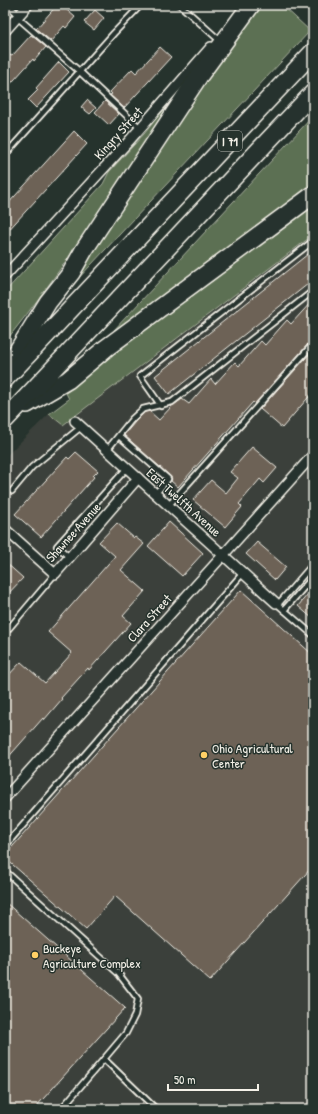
<svg xmlns="http://www.w3.org/2000/svg" width="318" height="1114" font-family="'Patrick Hand',sans-serif">
	<rect width="100%" height="100%" fill="#26332d"/>
	<filter id="ink" filterUnits="userSpaceOnUse"><feTurbulence type="fractalNoise" baseFrequency=".025" numOctaves="2"/><feDisplacementMap in="SourceGraphic" scale="8" xChannelSelector="R" yChannelSelector="G"/><feConvolveMatrix kernelMatrix="1 2 1 2 8 2 1 2 1" color-interpolation-filters="sRGB"/></filter>
	<g filter="url(#ink)">
		<polygon fill="#3b413a" points="313,235 313,1109 5,1109 5,457 49,414 63,425"/>
		<g fill="#5c6f52" stroke="#a8b09d">
			<polygon points="259,5 282,5 310,31 76,281 90,255 243,24"/>
			<path d="M165,108l2,4c-53,78 -103,157 -162,230v-50l98,-108 6,-12 35,-38z"/>
			<polygon points="313,116 313,182 231,248 116,332 114,330"/>
			<polygon points="313,207 313,235 63,425 49,414 69,399 66,393 106,359"/>
		</g>
		<g fill="#6d6257" stroke="#f4f1e8">
			<polygon points="57,5 61,5 75,17 66,28 64,26 51,41 36,29"/>
			<polygon points="95,10 104,18 94,30 84,22"/>
			<polygon points="31,35 46,47 34,61 33,59 5,90 5,61 10,55 12,56"/>
			<polygon points="160,47 171,57 124,108 110,95 112,94 110,92 132,69 136,73"/>
			<polygon points="59,62 69,72 36,108 28,100 38,90 36,88"/>
			<polygon points="87,100 96,108 90,114 81,107"/>
			<polygon points="105,101 119,114 109,125 95,112"/>
			<polygon points="74,131 87,144 5,234 5,207"/>
			<polygon points="313,250 313,280 169,394 155,376"/>
			<polygon points="313,300 313,340 310,342 255,404 253,402 178,487 171,481 170,476 124,435 135,422 145,412 149,411 159,420 172,406 182,399 189,404 211,379 215,384 235,362 239,366 261,341 265,345 287,320 291,324"/>
			<polygon points="313,350 313,392 282,428 260,409"/>
			<polygon points="252,447 277,468 264,483 260,479 239,504 242,507 225,527 193,500 211,480 226,493 238,478 230,472"/>
			<polygon points="76,452 98,471 93,476 94,477 41,537 15,514 67,457 69,459"/>
			<polygon points="169,522 203,553 182,576 148,546"/>
			<polygon points="117,523 134,538 135,537 144,544 121,570 145,591 123,616 131,623 89,670 88,668 61,698 62,699 44,720 43,718 5,761 5,679 21,662 45,683 72,653 48,632 115,556 99,542"/>
			<polygon points="257,542 286,567 275,580 246,554"/>
			<polygon points="5,562 23,578 5,597"/>
			<polygon points="313,588 313,619 298,606"/>
			<polygon points="241,590 313,655 313,866 210,981 115,896 86,929 5,858 5,855"/>
			<polygon points="5,902 125,1008 34,1109 5,1109"/>
		</g>
		<g fill="none" stroke-linecap="round" stroke-linejoin="round">
			<g stroke="#f4f1e8" stroke-width="8">
				<g id="service">
					<polyline points="8,5 19,15"/>
					<polyline points="180,5 218,39"/>
					<polyline points="17,17 79,71 140,128"/>
					<polyline points="5,155 114,33 141,5"/>
					<polyline points="161,406 140,376 313,241"/>
					<polyline points="119,436 168,479 156,493"/>
					<polyline points="107,450 132,419 143,409 172,402 313,291"/>
					<polyline points="12,491 32,467 81,427"/>
					<polyline points="169,505 313,344"/>
					<polyline points="69,557 57,546 127,468"/>
					<polyline points="313,564 280,602 276,603 313,635"/>
					<polyline points="284,610 313,577"/>
					<polyline points="5,633 55,574"/>
					<polyline points="5,846 243,573"/>
					<polyline points="5,871 118,973 138,999 135,1015 126,1033 104,1059"/>
					<polyline points="61,1109 104,1059 156,1109"/>
				</g>
			</g>
			<g stroke="#f4f1e8" stroke-width="12">
				<g id="minor">
					<polyline points="5,31 28,5"/>
					<polyline points="5,276 129,141 211,47"/>
					<polyline points="75,421 276,603"/>
					<polyline points="5,529 55,574 138,478"/>
					<polyline points="5,798 313,455"/>
				</g>
			</g>
			<g stroke="#f4f1e8" stroke-width="20">
				<g id="motorway">
					<polyline points="10,363 48,302 71,273 84,250 199,76 251,5"/>
					<polyline points="5,379 313,52"/>
					<polyline points="27,404 68,380 106,348 313,195"/>
					<polyline points="5,420 313,93"/>
				</g>
			</g>
			<use href="#service" stroke="#26332d" stroke-width="4.5"/>
			<use href="#minor" stroke="#26332d" stroke-width="9"/>
			<use href="#motorway" stroke="#26332d" stroke-width="17"/>
		</g>
	</g>
	<g fill="#ffd166" stroke="#26332d" stroke-width="1.5">
		<circle cx="204" cy="755" r="4"/>
		<circle cx="35" cy="955" r="4"/>
	</g>
	<g text-anchor="middle" dominant-baseline="central" stroke-width="3" stroke-linejoin="round" paint-order="stroke">
		<rect fill="#26332d" stroke="#b6b8b0" stroke-width="1" x="218" y="131" width="24" height="20" rx="3"/>
		<g font-size="12" font-weight="bold" fill="#f4f1e8">
			<text x="230" y="141">I 71</text>
		</g>
		<g font-size="13" fill="#f4f1e8" stroke="#26332d">
			<text transform="translate(118 133) rotate(-48)">Kingry Street</text>
			<text transform="translate(184 502) rotate(42)">East Twelfth Avenue</text>
			<text transform="translate(73 532) rotate(-48)">Shawnee Avenue</text>
			<text transform="translate(149 618) rotate(-48)">Clara Street</text>
		</g>
		<g font-size="13" fill="#f4f1e8" stroke="#26332d" text-anchor="start">
			<text x="212" y="748">Ohio Agricultural<tspan x="212" dy="15">Center</tspan></text>
			<text x="43" y="948">Buckeye<tspan x="43" dy="15">Agriculture Complex</tspan></text>
		</g>
	</g>
	<rect width="318" height="1114" fill="none" stroke="#26332d" stroke-width="20"/>
	<rect x="10" y="10" width="298" height="1094" fill="none" stroke="#f4f1e8" stroke-width="1.5" filter="url(#ink)"/>
	<path d="M168 1084v6h90v-6" fill="none" stroke="#f4f1e8" stroke-width="2"/>
	<text x="174" y="1084" font-size="12" fill="#f4f1e8" stroke="#26332d" stroke-width="3" paint-order="stroke">50 m</text>
</svg>
